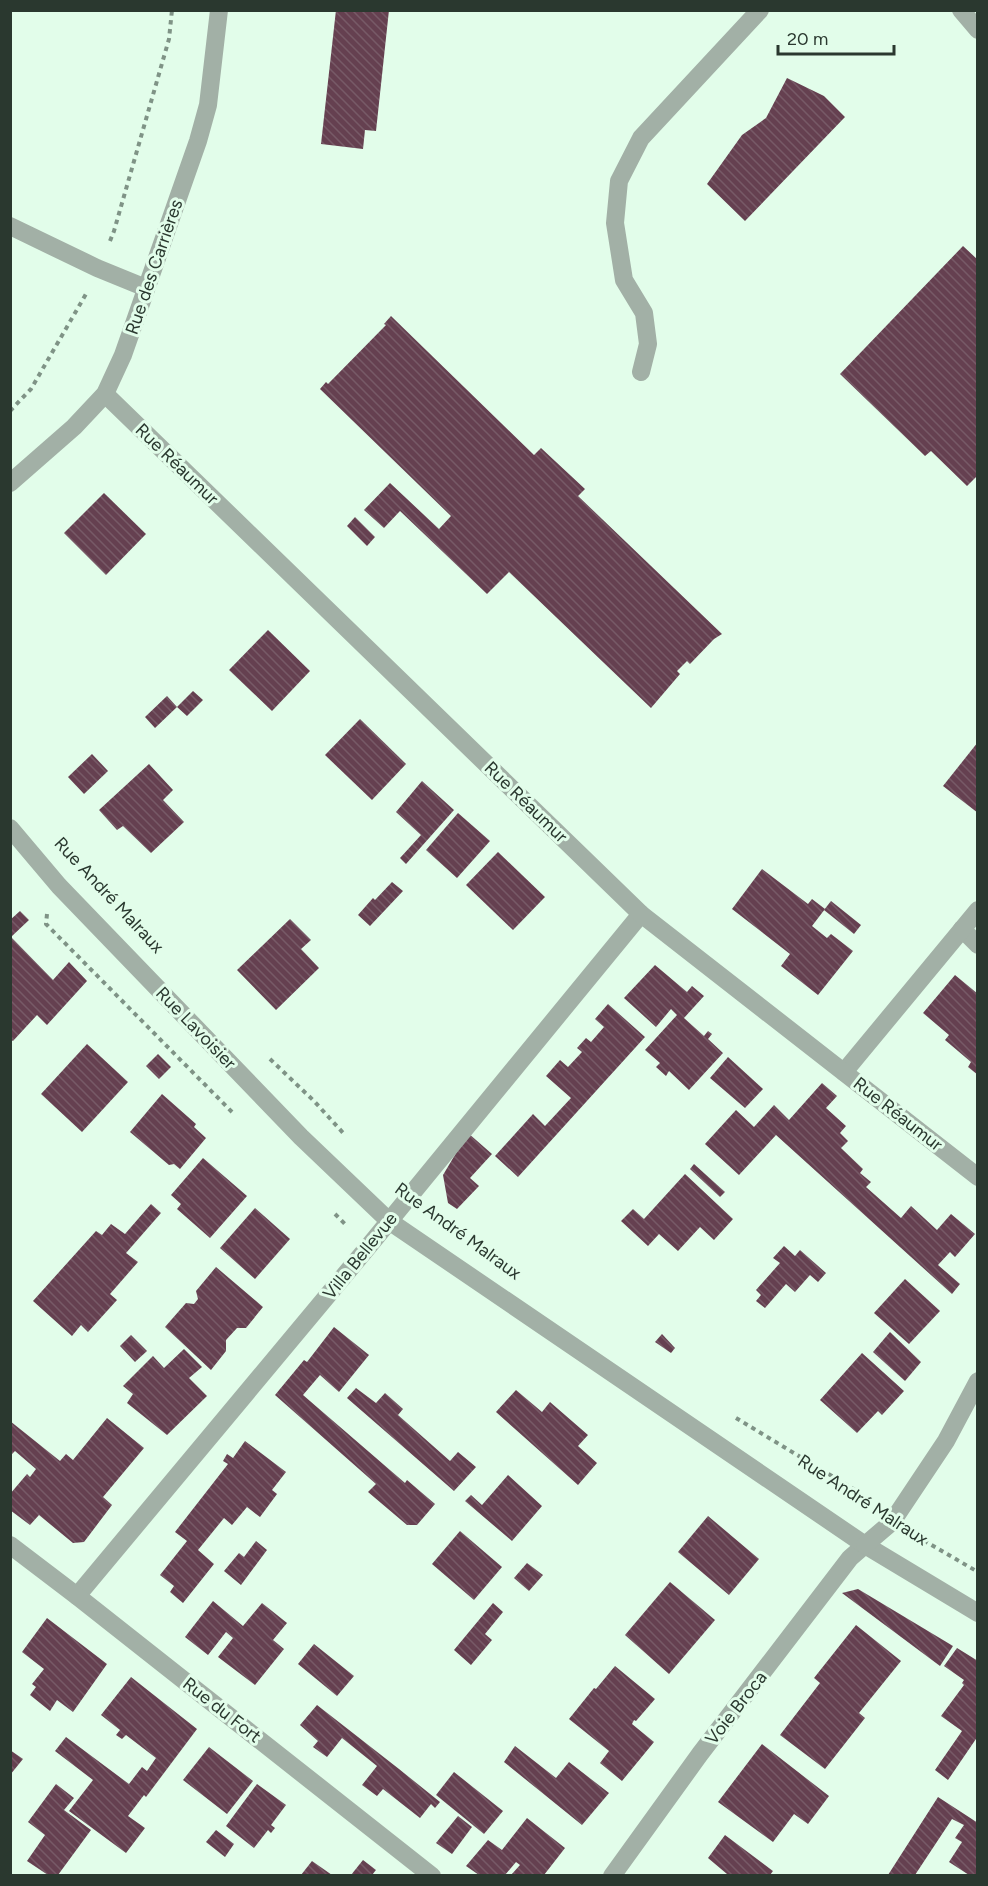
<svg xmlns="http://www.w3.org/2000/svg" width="988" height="1886" font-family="Figtree,sans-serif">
	<defs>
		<pattern id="building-back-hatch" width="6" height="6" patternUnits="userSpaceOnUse" patternTransform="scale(1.5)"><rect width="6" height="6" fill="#654050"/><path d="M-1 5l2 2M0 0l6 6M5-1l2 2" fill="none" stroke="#775a67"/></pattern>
	</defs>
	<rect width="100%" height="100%" fill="#e2fdea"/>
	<g fill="url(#building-back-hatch)">
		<polygon points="336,10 389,10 376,131 365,130 363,149 321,144"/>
		<polygon points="787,78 824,96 845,117 745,221 707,184 742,135 766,118"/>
		<polygon points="963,246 978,260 978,475 967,486 931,451 925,456 840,374"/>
		<polygon points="391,316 534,455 541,448 585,489 578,496 722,634 714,639 690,664 687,661 677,671 680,674 651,708 509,572 487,594 400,511 384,528 364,510 390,483 439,529 451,516 320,389 326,382 328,384 386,325 384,324"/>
		<polygon points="104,493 146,534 106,575 64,533"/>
		<polygon points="355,517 375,537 367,546 347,526"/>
		<polygon points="268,630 310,671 272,711 229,670"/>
		<polygon points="193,691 203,700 187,716 177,707 155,728 145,717 167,696 177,707"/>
		<polygon points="360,719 406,764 372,800 325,755"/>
		<polygon points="978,742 978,813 943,786"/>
		<polygon points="92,754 108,771 84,794 68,777"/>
		<polygon points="149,764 173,790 163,800 184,822 151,853 123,826 117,830 99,810"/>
		<polygon points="422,781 454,810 406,864 400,858 421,835 396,812"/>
		<polygon points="458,813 490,841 457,878 426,850"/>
		<polygon points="498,852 545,897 513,930 466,885"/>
		<polygon points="762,869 808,904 812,899 825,909 812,926 827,938 831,934 853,951 818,995 781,966 790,954 732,909"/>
		<polygon points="392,882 403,891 370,926 358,915 373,898 375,900"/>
		<polygon points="831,901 861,925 854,934 824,910"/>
		<polygon points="20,911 29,920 11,937 53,980 69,962 87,981 47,1025 37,1015 13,1041 10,1039 10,920"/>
		<polygon points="290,919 311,940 301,949 319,968 276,1010 237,970"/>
		<polygon points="655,965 687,992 692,986 704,996 684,1018 704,1036 708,1031 712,1034 708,1039 723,1053 689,1090 669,1071 666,1076 656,1067 660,1063 645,1050 677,1015 671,1009 656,1027 624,998"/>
		<polygon points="955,975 978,994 978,1075 968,1067 971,1062 945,1040 949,1035 923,1013"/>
		<polygon points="608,1004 645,1037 518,1177 495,1156 533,1114 545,1126 571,1098 546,1076 560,1060 568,1067 582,1052 577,1048 586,1038 591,1042 604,1027 595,1019"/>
		<polygon points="87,1044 128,1082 82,1132 41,1094"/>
		<polygon points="158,1054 171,1067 159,1079 146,1066"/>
		<polygon points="728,1057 763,1089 745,1108 710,1078"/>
		<polygon points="822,1083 837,1096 826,1108 846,1126 840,1133 848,1141 841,1148 863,1169 860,1173 871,1182 866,1187 901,1218 911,1206 937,1230 951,1214 975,1234 955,1257 950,1252 938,1265 960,1284 952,1294 776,1135 739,1175 705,1144 736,1110 754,1127 774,1105 789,1120"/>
		<polygon points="162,1094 196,1124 194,1127 206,1138 180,1169 174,1164 169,1165 130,1132"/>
		<polygon points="468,1133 492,1154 470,1178 479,1186 457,1209 448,1203 443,1175"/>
		<polygon points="203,1158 247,1196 210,1238 177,1209 181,1204 171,1195"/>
		<polygon points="694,1164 725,1192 720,1197 690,1169"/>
		<polygon points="685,1174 733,1219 714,1240 700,1227 678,1251 659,1234 648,1246 621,1221 633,1209 644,1219"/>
		<polygon points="151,1204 161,1213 126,1253 138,1262 110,1294 117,1300 88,1332 81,1325 72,1336 33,1301 96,1231 102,1235 111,1224 125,1234"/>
		<polygon points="255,1208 290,1239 255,1279 220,1248"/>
		<polygon points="784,1246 795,1256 800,1250 826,1273 818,1282 810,1275 795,1292 786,1284 765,1308 756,1301 761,1295 756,1290 780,1263 773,1258"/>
		<polygon points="216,1267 263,1307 246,1328 237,1328 226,1340 226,1351 211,1370 165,1327 186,1303 194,1304 198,1299 196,1291"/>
		<polygon points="905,1279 940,1311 909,1344 874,1313"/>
		<polygon points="334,1327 369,1355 339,1392 320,1375 303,1395 405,1483 407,1480 435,1504 417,1525 407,1525 368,1492 376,1484 275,1395 304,1360 307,1362"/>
		<polygon points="890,1332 921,1362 905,1381 873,1352"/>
		<polygon points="662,1334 675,1348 671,1353 655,1342"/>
		<polygon points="131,1335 147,1351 135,1362 120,1346"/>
		<polygon points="184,1349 202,1367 189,1378 207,1396 167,1435 127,1403 133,1394 123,1386 153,1356 164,1368"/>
		<polygon points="862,1353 904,1391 882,1415 878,1411 857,1433 820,1400"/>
		<polygon points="356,1388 376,1403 385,1393 403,1409 398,1415 450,1461 458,1452 476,1467 454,1491 347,1398"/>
		<polygon points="516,1390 542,1412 550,1402 588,1435 578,1446 597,1463 578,1485 496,1412"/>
		<polygon points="107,1418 144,1448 103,1497 112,1505 84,1542 73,1543 39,1515 30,1525 10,1510 10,1494 27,1474 30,1477 36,1469 15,1451 10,1456 10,1421 60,1461 66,1454 73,1460"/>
		<polygon points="245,1441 286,1472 272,1490 277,1494 260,1517 247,1507 232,1525 224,1518 198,1550 214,1564 183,1603 170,1592 174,1586 160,1575 187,1541 175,1532 228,1464 223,1461 227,1454 233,1458"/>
		<polygon points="508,1475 542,1506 512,1541 465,1501 471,1495 482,1505"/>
		<polygon points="708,1516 759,1559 729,1595 678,1552"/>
		<polygon points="460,1531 502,1567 474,1600 432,1564"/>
		<polygon points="256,1541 267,1550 241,1585 224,1571 239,1553 244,1557"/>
		<polygon points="527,1563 543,1575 529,1591 514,1578"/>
		<polygon points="670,1582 715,1620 669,1674 625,1635"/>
		<polygon points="858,1589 953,1646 940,1666 842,1593"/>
		<polygon points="213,1601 243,1626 262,1603 287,1623 273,1640 284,1649 255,1685 218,1657 233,1638 226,1632 208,1655 185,1637"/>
		<polygon points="493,1603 503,1612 485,1634 492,1640 471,1665 454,1650"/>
		<polygon points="47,1618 107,1664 73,1712 57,1700 50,1711 30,1695 36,1687 32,1684 44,1669 22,1652"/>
		<polygon points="856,1625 901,1661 859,1713 865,1718 825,1769 780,1735 820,1683 814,1678"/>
		<polygon points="314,1644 354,1676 337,1696 298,1664"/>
		<polygon points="957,1648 978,1661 978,1736 948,1780 935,1770 962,1731 941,1716 964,1685 962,1683 964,1680 944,1666"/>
		<polygon points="615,1666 655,1699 636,1721 634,1720 632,1724 654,1742 622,1781 600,1763 609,1751 569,1719 594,1688 596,1689"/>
		<polygon points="131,1677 197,1729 146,1797 144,1795 128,1816 145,1828 126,1853 69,1811 93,1780 55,1751 66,1737 129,1784 142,1767 147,1771 156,1758 126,1735 122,1739 116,1735 120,1730 101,1715"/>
		<polygon points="317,1705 399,1769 440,1802 435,1808 431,1804 420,1818 383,1789 377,1796 362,1785 377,1766 342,1738 327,1757 313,1747 318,1741 300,1725"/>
		<polygon points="762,1744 829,1796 808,1824 794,1814 773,1842 718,1802"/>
		<polygon points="515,1746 556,1778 569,1762 609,1793 582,1825 504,1762"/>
		<polygon points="209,1747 253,1781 227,1814 183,1780"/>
		<polygon points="10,1750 23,1759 10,1775"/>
		<polygon points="454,1772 503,1811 484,1834 436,1795"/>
		<polygon points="56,1784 74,1798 64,1810 91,1830 58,1875 48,1875 27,1861 45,1835 28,1822"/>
		<polygon points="257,1784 286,1805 271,1825 275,1828 271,1833 268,1830 254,1848 226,1826"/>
		<polygon points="938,1797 978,1823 978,1875 969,1875 949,1862 962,1842 955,1838 964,1825 952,1819 915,1875 888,1875"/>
		<polygon points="458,1816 472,1827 452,1854 436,1843"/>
		<polygon points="527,1818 565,1848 544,1875 511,1875 520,1865 516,1862 505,1875 479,1875 466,1866 488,1840 502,1850"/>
		<polygon points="216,1830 234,1844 225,1857 206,1842"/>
		<polygon points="725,1835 773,1871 770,1875 726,1875 727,1874 708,1858"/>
		<polygon points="363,1860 376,1870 372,1875 351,1875"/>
		<polygon points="312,1861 332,1875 301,1875"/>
	</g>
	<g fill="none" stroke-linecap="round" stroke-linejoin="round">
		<g stroke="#7f9386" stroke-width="4" stroke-dasharray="4.5 4.5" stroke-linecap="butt">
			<polyline points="110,241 114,231 169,39 172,10"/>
			<polyline points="10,411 31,389 86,294"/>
			<polyline points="47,914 46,924 234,1114"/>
			<polyline points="270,1059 314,1101 345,1135"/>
			<polyline points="335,1214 347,1226"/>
			<polyline points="736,1418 855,1490 871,1504"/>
			<polyline points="916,1536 978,1572"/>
		</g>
		<g stroke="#a2b0a6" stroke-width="18">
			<polyline points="10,226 97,268 146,288"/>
			<polyline points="641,372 648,344 644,313 624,280 615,223 619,181 641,138 760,10"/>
			<polyline points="962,929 978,945"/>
			<polyline points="844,1072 978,910"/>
			<polyline points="77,1596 368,1247 641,914"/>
			<polyline points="612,1876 700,1754 850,1558 865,1545"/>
		</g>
		<g stroke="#a2b0a6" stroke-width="18">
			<polyline points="961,10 978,30"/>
			<polyline points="105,394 641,914 978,1177"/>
			<polyline points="10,483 74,427 105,394 123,355 198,141 208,105 219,10"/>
			<polyline points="10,828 59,886 301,1137 389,1221 865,1545 978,1613"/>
			<polyline points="10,1545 77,1596 432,1876"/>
			<polyline points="865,1545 892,1522 946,1441 978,1381"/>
		</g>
	</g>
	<g text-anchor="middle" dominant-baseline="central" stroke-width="6" stroke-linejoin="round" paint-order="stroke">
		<g font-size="18" fill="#2a382f" stroke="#e2fdea">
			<text transform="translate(154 267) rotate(-71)">Rue des Carrières</text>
			<text transform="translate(177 464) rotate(44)">Rue Réaumur</text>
			<text transform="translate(526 802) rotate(44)">Rue Réaumur</text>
			<text transform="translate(109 895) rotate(47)">Rue André Malraux</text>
			<text transform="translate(196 1028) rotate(46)">Rue Lavoisier</text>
			<text transform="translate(898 1114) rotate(38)">Rue Réaumur</text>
			<text transform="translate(458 1231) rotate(36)">Rue André Malraux</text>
			<text transform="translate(360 1256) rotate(-51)">Villa Bellevue</text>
			<text transform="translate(863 1500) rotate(33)">Rue André Malraux</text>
			<text transform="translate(736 1708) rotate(-52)">Voie Broca</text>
			<text transform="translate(222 1710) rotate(38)">Rue du Fort</text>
		</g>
	</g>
	<rect width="988" height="1886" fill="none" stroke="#2a382f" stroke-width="24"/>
	<path d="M778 45v9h116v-9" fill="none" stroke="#2a382f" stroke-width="3"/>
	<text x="787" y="45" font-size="18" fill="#2a382f" stroke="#e2fdea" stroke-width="4.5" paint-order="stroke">20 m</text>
</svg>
